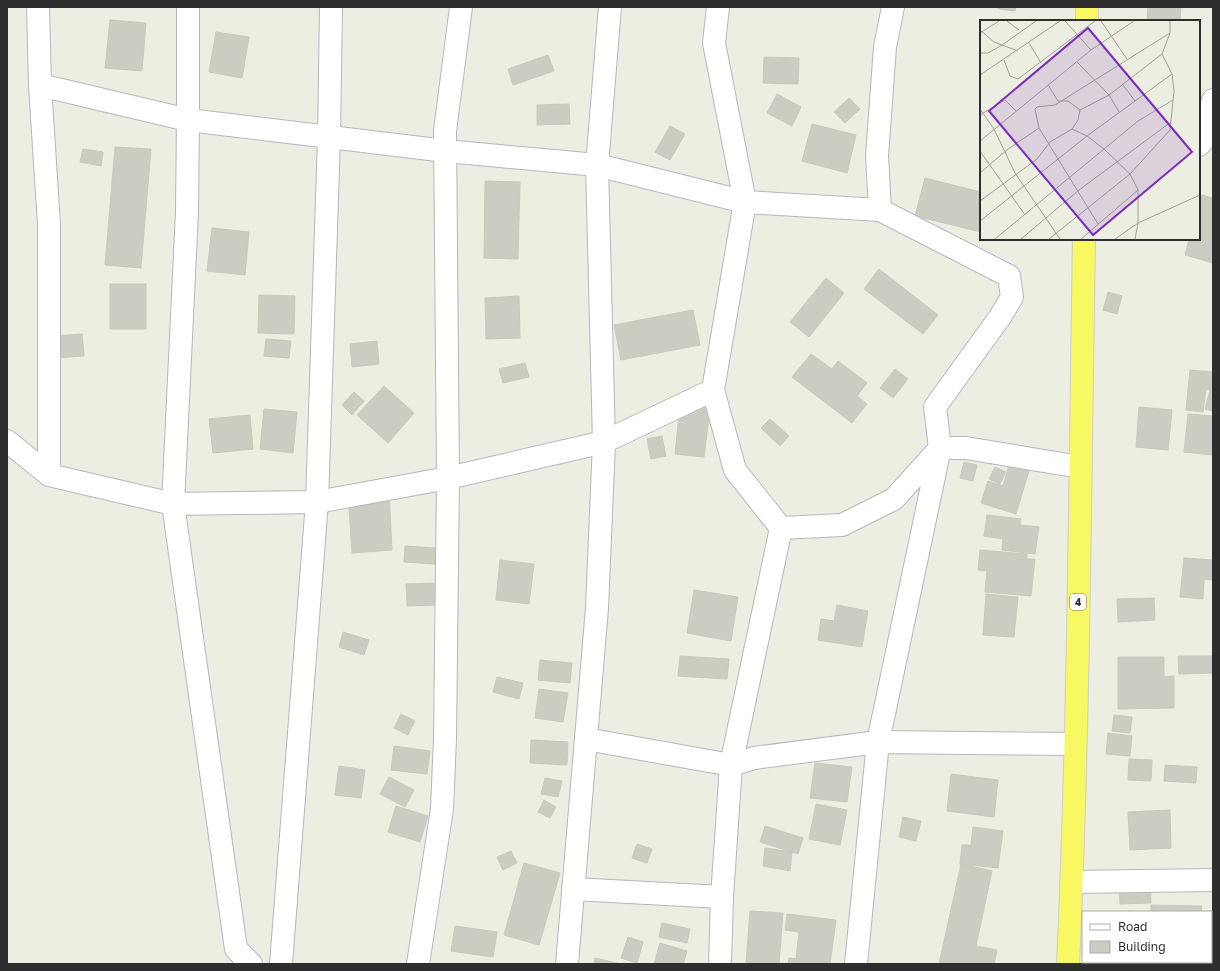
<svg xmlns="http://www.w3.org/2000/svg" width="1220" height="971" font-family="'Golos Text',sans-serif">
	<rect width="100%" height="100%" fill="#eceee1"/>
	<g fill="#cbcdc3" stroke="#c7caba">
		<polygon points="998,7 1016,7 1015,11 998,9"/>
		<polygon points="1148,7 1181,7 1180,21 1147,20"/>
		<polygon points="110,20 146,23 142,71 105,68"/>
		<polygon points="216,32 249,37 242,78 209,72"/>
		<polygon points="548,55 554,71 513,85 508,69"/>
		<polygon points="764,57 799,58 798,84 763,83"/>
		<polygon points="777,94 801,107 792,126 767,113"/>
		<polygon points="849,98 860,109 845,123 834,112"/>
		<polygon points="569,104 570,124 537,125 537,105"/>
		<polygon points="812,124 856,135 847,173 802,161"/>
		<polygon points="670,126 685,134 670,160 655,152"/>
		<polygon points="115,147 151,149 141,268 105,265"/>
		<polygon points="83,149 103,152 101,166 80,162"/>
		<polygon points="925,178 981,192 981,232 915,216"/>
		<polygon points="485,181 520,182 518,259 484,258"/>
		<polygon points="1202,195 1213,198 1213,263 1185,255 1189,239 1199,239 1199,205"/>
		<polygon points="212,228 249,232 245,275 207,271"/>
		<polygon points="879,269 938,315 923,334 864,289"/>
		<polygon points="826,278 844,293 809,337 790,322"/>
		<rect x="110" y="284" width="36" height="45"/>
		<polygon points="1108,292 1122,296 1117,314 1103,310"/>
		<polygon points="259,295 295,296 294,334 258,333"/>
		<polygon points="519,296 520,338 486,339 485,298"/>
		<polygon points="693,310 700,345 621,360 614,325"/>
		<polygon points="82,334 84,356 55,358 54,336"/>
		<polygon points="266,339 291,341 289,358 264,356"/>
		<polygon points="377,341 379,364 352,367 350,344"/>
		<polygon points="811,354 832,369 838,361 867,383 857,396 867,404 852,423 792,377"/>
		<polygon points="525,363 529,377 503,383 499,369"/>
		<polygon points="895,369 908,379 893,398 880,388"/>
		<polygon points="1190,370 1213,372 1213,390 1206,389 1203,412 1186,410"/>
		<polygon points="384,386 414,413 388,443 357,415"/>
		<polygon points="1210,390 1213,391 1213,411 1205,409"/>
		<polygon points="354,392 364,401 352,415 342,405"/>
		<polygon points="680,405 710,408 704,457 675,454"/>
		<polygon points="1139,407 1172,410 1168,450 1136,447"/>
		<polygon points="264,409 297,412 293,453 260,449"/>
		<polygon points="1188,414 1213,416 1213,455 1184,452"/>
		<polygon points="250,415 253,449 213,453 209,419"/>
		<polygon points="770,419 789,436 780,446 761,428"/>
		<polygon points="662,436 666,456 651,459 647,439"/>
		<polygon points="964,462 977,465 973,481 960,478"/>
		<polygon points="1009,465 1029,471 1016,514 981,503 988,481 1003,486"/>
		<polygon points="995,467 1006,472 1000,484 989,479"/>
		<polygon points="389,491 392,550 352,553 348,493"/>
		<polygon points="987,515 1021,519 1020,525 1039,527 1035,554 1002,550 1003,539 984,536"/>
		<polygon points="405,546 435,548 435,564 404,562"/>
		<polygon points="980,550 1027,554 1027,559 1035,559 1031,596 985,592 987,571 978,570"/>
		<polygon points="1184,558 1213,560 1213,580 1204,579 1203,599 1180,597"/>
		<polygon points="500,560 534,564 529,604 496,600"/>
		<polygon points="437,583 438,605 407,606 406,584"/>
		<polygon points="694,590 738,597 731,641 687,633"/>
		<polygon points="986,594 1018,597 1014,637 983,635"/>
		<polygon points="1154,598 1155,620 1118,622 1117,599"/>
		<polygon points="837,605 868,611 862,647 818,640 821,619 834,621"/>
		<polygon points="343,632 369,640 364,655 339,647"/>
		<polygon points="680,656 729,659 727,679 678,676"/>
		<polygon points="1178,656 1212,656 1213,673 1179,674"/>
		<polygon points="1118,657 1164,657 1164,677 1174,676 1174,708 1118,709"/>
		<polygon points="540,660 572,663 570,683 538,680"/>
		<polygon points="497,677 523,683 519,699 493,692"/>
		<polygon points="539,689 568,693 563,722 535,718"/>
		<polygon points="401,714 415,721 408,735 394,728"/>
		<polygon points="1114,715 1132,717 1130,733 1112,731"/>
		<polygon points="1108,733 1132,736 1130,756 1106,754"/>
		<polygon points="531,740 568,742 567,765 530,763"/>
		<polygon points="394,746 430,751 427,774 391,770"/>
		<polygon points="1129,759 1152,760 1151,781 1128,780"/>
		<polygon points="815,763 852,767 847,802 810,798"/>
		<polygon points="1165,765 1197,767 1196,783 1164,781"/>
		<polygon points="339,766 365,770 361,798 335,795"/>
		<polygon points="951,774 998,780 994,817 947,811"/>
		<polygon points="389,777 414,790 405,807 380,794"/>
		<polygon points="545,778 562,781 558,797 541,794"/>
		<polygon points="544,800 556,807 550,818 538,812"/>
		<polygon points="816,804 847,810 840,845 809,839"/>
		<polygon points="396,806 428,816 420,842 388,832"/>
		<polygon points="1170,810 1171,848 1130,850 1128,812"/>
		<polygon points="903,817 921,821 916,841 899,837"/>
		<polygon points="765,826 803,838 798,854 760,842"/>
		<polygon points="973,827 1003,831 998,868 960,864 962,845 971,845"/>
		<polygon points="637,844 652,849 647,863 632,858"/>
		<polygon points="765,848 792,852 790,871 763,866"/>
		<polygon points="511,851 517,863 503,870 497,857"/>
		<polygon points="524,863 560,873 539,945 504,935"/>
		<polygon points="961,864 992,871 976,946 997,950 994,964 939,964"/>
		<polygon points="1150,882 1151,903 1120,904 1119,883"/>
		<polygon points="1151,905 1202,906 1201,912 1151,912"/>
		<polygon points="750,911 783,913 779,964 746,964"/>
		<polygon points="787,914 836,920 830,964 788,964 789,958 796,959 799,932 785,930"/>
		<polygon points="662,923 690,929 687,943 659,937"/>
		<polygon points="455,926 497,932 493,957 451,951"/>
		<polygon points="628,937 643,942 637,963 621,958"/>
		<polygon points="660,943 687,951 683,964 654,964"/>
		<polygon points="595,958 621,964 594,964"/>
		<rect x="1117" y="962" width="49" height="2"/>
	</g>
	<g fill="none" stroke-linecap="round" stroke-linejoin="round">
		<g stroke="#b9b4c0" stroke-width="24">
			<g id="minor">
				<polyline points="38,7 40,85 49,225 49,475"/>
				<polyline points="188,7 188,120 187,212 173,504 317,502 448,478 445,131 461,7"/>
				<polyline points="718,7 714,43 745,202 713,390 735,470 781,528 731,765 722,897 720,964"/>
				<polyline points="40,85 188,120 446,151 597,165 745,202 880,210"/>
				<polyline points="1199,145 1202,142 1213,100"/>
				<polyline points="7,441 49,475 173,504 236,949 251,964"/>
				<polyline points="781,528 842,525 894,499 940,448 966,448 1080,467"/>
				<polyline points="586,739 731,765 754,758 878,742 1075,744"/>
				<polyline points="1072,882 1213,880"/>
				<polyline points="573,889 722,897"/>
				<polyline points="281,964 317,502 329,138 331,7"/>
				<polyline points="418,964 442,809 445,738 448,478 604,442 597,165 610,7"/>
				<polyline points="567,964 597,608 604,442 713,390"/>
				<polyline points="856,964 878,742 940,448 935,407 1000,317 1012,297 1009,276 880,210 877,156 885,47 893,7"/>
			</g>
		</g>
		<g stroke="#cdcdcd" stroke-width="24">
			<g id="highway">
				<polyline points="1087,21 1087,7"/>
				<path d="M1068,964c11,-241 12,-483 16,-725"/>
			</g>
		</g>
		<use href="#minor" stroke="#fff" stroke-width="22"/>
		<use href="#highway" stroke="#f8f962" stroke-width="22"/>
	</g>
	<g text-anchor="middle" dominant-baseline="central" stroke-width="3" stroke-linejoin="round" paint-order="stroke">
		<rect fill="#fff" stroke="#6d6d6d" stroke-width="1" x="1070" y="594" width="16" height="16" rx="3"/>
		<g font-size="10" font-weight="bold" fill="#2e2e2e">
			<text x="1078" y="602">4</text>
		</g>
	</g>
	<g transform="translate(980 20)">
		<rect width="220" height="220" fill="#eceee1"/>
		<path fill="none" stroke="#a0a199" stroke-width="1" d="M27,1l12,9M85,1l26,29M121,1l26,38M0,10l14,12 24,9M0,13l19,-12M49,23l12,20M0,33h8l14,-8 34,-24M24,40l6,16 8,3 77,-58M97,42l32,33 10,17M0,55l80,-54M68,65l10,16h10l12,9M143,65l12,16M0,89l14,20 21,44 45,66M0,95l25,-15 11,11M59,108l59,96M92,109l15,7 85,-62M0,121l111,-91 43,-29M0,131l45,64M0,153l28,-24 31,-21 -4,-19 2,-2 18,-2 115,-72M0,181l57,-42 13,-17 22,-13 6,-9 2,-10 29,-15 53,-41M0,201l107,-85 17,13 34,-28 35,-21M15,219l109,-90 26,25 -81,65M41,219l58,-49 92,-68M101,219l57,-49M135,219l23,-16 62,-28M155,219l3,-16v-33l-8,-16 40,-44 4,-39 -2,-17 -10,-20 8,-21v-12"/>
		<path fill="#7b2cbf" fill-opacity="0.15" stroke="#7b2cbf" stroke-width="2" d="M108,8l104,124 -99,83 -104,-124z"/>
		<rect width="220" height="220" fill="none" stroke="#2e2e2e" stroke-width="2"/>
	</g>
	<rect width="1220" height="971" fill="none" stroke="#2e2e2e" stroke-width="16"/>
	<rect x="1082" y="911" width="130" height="52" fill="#ffffff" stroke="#ababab"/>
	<rect x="1090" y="924" width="20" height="6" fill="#ffffff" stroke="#ababab"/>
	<text x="1118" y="931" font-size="12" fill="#2e2e2e">Road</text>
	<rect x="1090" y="941" width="20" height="12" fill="#cbcdc3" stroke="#ababab"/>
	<text x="1118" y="951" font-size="12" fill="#2e2e2e">Building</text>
</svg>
